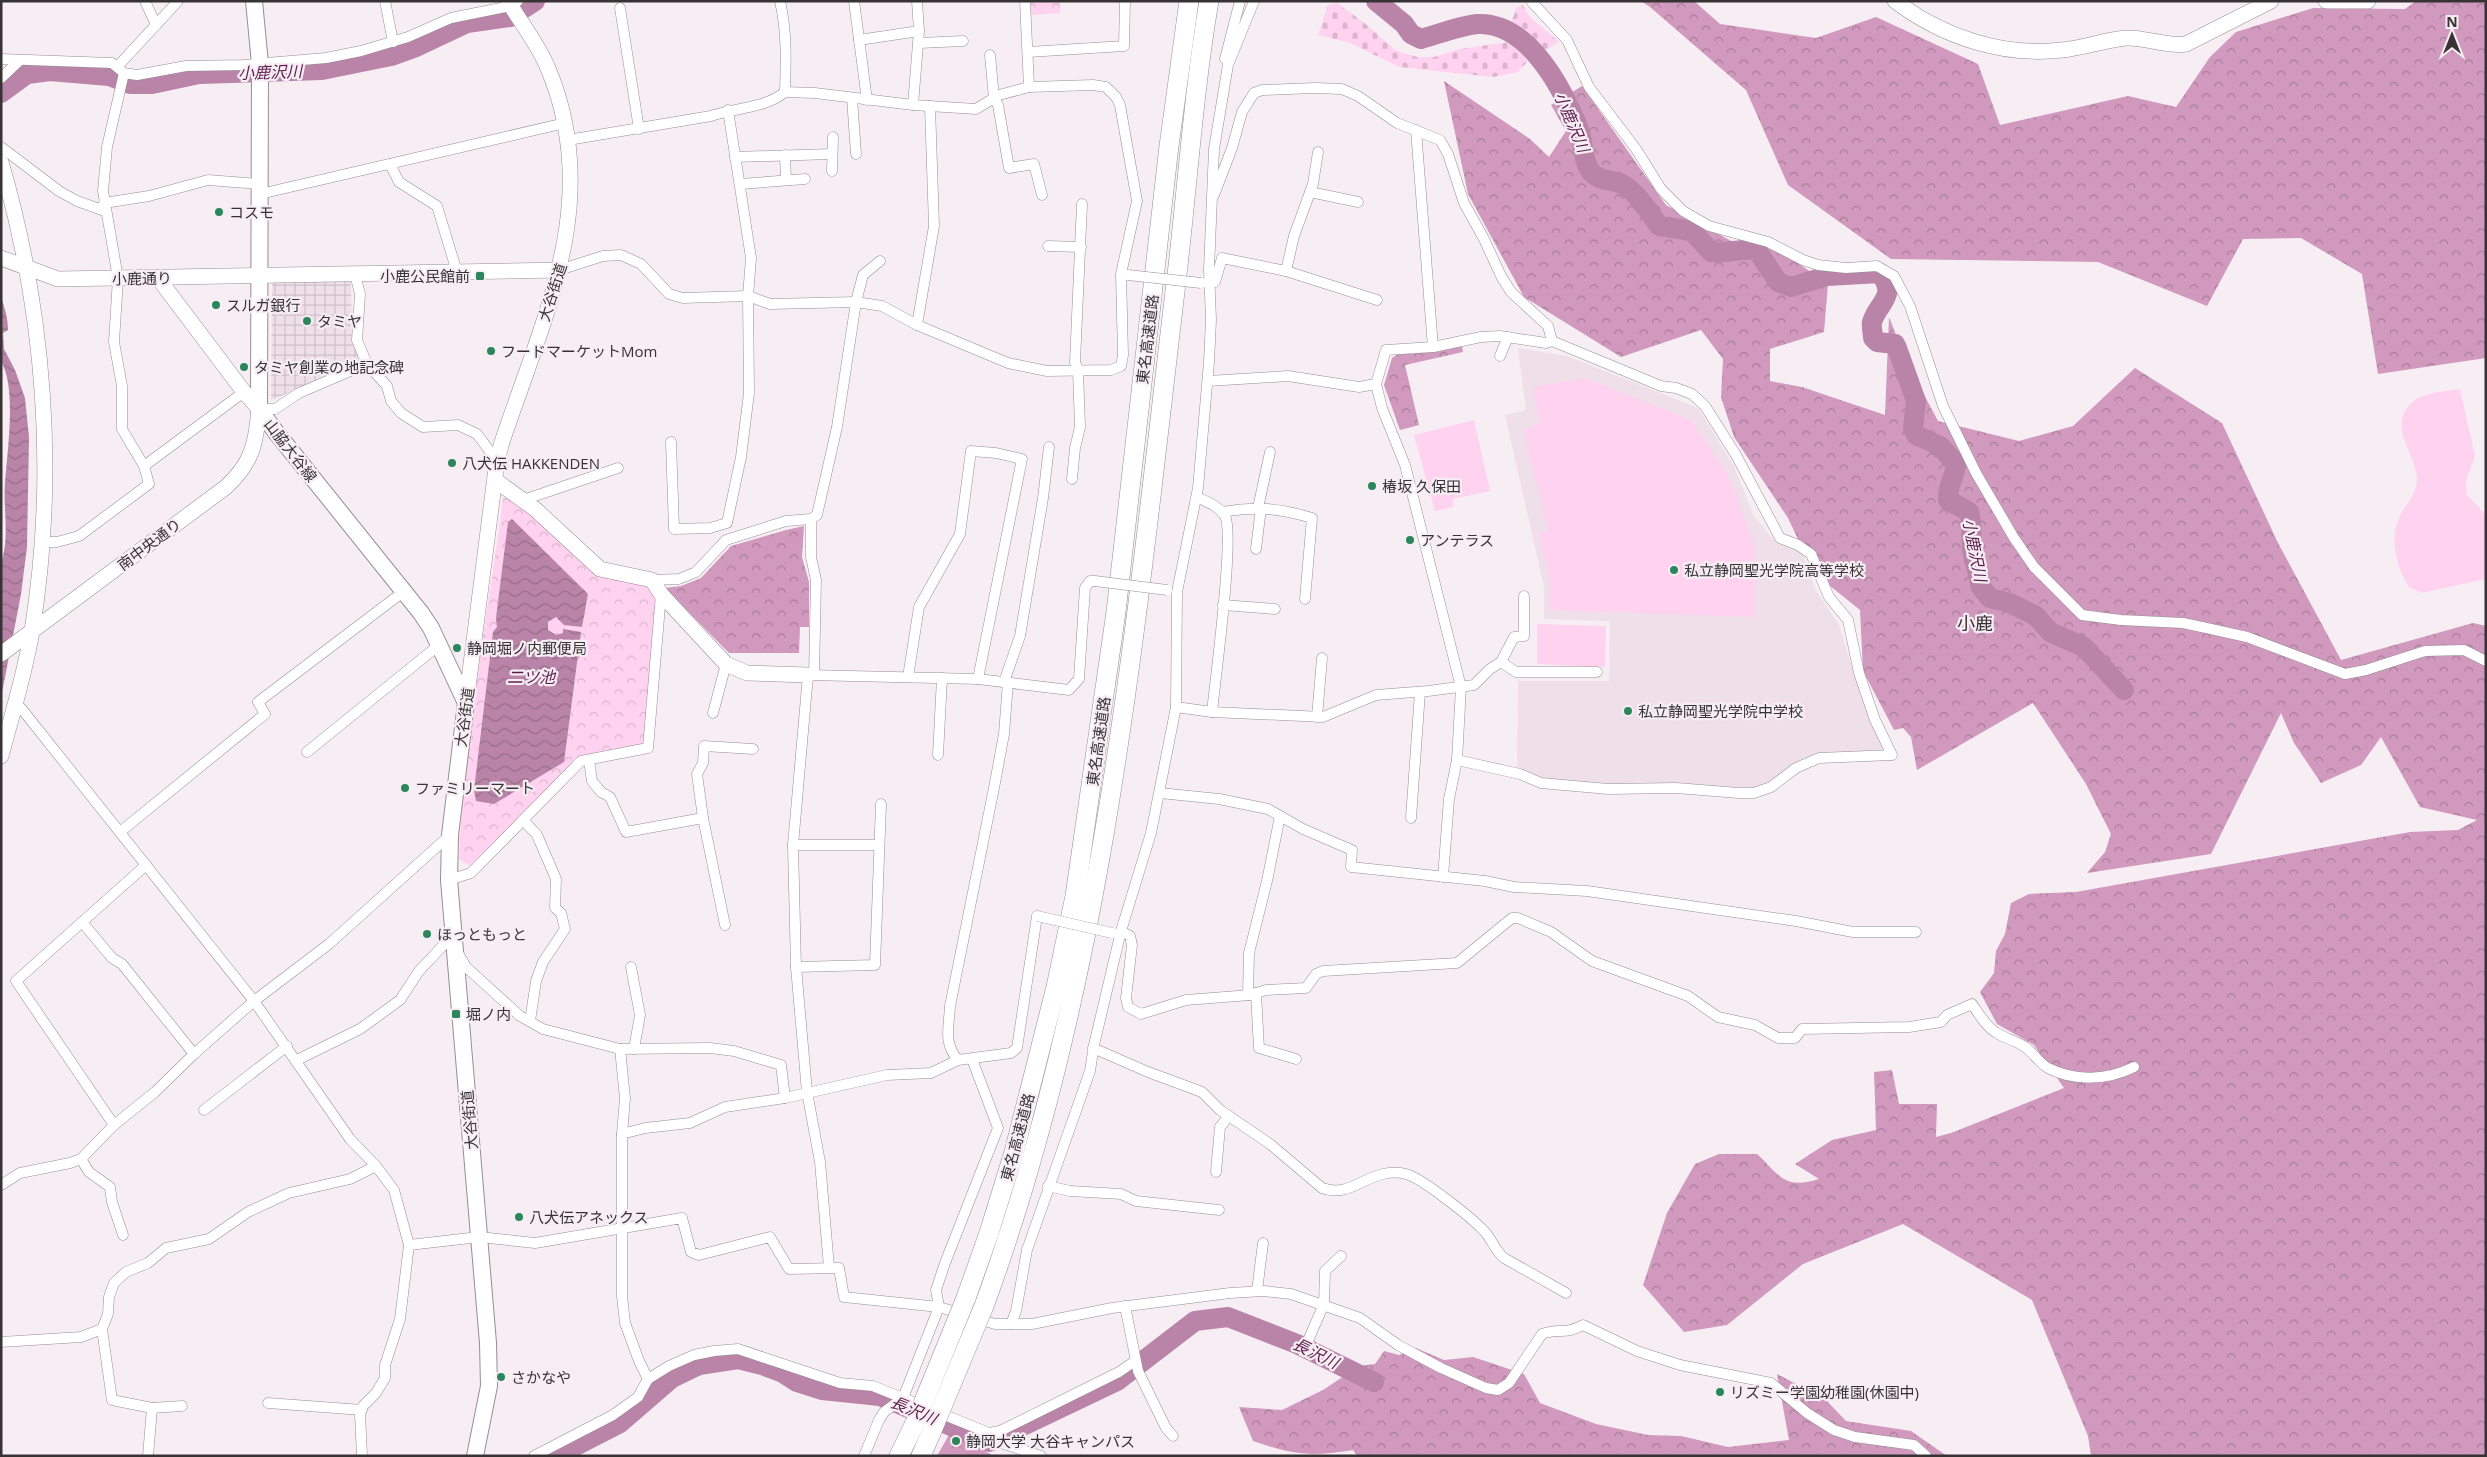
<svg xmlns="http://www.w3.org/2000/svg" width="2487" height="1457" font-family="'Open Sans','Noto Sans JP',sans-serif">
	<defs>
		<pattern id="industrial-grid" width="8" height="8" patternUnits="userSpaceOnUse" patternTransform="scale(1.25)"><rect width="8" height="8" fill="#efdfe9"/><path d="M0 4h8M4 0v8" fill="none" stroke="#cec0c8"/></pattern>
		<pattern id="forest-crowns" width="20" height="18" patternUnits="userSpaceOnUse" patternTransform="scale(1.25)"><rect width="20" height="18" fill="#d099bd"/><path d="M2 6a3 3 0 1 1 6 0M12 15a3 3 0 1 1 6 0" fill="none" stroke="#aa7d9a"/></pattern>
		<pattern id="cemetery-stones" width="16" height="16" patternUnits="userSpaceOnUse" patternTransform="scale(1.25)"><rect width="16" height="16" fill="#ffd2ef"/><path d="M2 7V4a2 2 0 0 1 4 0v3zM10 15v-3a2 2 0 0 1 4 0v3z" fill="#dbb5ce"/></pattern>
		<pattern id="park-crowns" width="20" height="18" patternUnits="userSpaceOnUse" patternTransform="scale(1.25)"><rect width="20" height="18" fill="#ffd2ef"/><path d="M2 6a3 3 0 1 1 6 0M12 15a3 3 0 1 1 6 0" fill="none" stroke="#dbb5ce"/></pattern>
		<pattern id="water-waves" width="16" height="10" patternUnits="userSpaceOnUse" patternTransform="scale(1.25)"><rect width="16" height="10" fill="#b984a8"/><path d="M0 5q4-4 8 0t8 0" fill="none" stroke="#976d8a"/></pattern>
	</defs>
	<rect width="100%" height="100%" fill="#f7eef3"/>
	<polygon fill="#efdfe9" points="1518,348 1567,356 1698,408 1734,466 1754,516 1773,539 1802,552 1815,589 1839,625 1854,674 1885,752 1817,755 1758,788 1676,785 1611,786 1540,779 1517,769 1518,681 1609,681 1610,621 1544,619 1544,587 1505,415 1526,410"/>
	<polygon fill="url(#industrial-grid)" points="351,281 352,343 362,360 333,375 271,400 272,282"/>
	<g fill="#ffd2ef">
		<polygon points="1585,378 1691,420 1726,471 1755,546 1756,617 1549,610 1551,583 1538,533 1548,530 1523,429 1540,424 1533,387"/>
		<path d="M2460,389l15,67 -9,25 1,14 19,20v64l-65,14 -12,-6c-13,-21 -21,-50 -8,-73 5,-10 16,-21 16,-34 0,-25 -27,-48 -10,-72 11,-16 36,-16 53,-19z"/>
		<polygon points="1474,420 1490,491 1453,499 1453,507 1435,511 1414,435"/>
		<polygon points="1537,624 1606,626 1605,667 1537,664"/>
	</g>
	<g fill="url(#forest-crowns)">
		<polygon points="1641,1 1694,1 1720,24 1816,38 1876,17 1978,64 2000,125 2128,96 2176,107 2210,57 2236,32 2313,8 2405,9 2416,1 2486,1 2486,358 2378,374 2362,274 2301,238 2243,239 2207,306 2098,262 1891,259 1788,185 1746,90 1650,7"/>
		<path d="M1444,81l86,58 19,18 17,-26 -15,-26 31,-19 84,119 67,37 37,7 25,12 33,23 -4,48 -54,17v32l32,6 83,28 4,-98 19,48 30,56 81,20 54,-15 62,-58 87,55 56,120 63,117 132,-37 13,3v830h-395l-3,-20 -56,-136 -129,-76 -100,40 -76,61 -43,7 -41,-47 24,-72 28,-49 24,-10h38c23,21 26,36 62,25l-24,-15 37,-24 44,-10 -2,-58 18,-2 7,34h38l-1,33 15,-4 113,-45 -30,-43 -37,-21 -17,-32 14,-19 2,-22 9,-17 6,-31 18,-9 47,-2 334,-60 48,-2 19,-10 -57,-13 -39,-70 -20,28 -40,18 -27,-40 -13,-30 -70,141 -124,19 18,-21 6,-18 -25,-50 -53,-81 -116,67 -6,-33 -8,-9 -9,2 -31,-59 -3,-61 -46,-37 -26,-55 -54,-81 -13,-40 2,-38 -22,-29 -80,27 -97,-60 -56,-103z"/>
		<polygon points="1462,346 1463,352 1405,365 1419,425 1400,430 1384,385 1392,358 1398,354 1437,352"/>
		<polygon points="804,526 802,557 809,582 809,627 800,627 799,653 729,653 665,588 681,586 701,578 731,546 786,530"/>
		<path d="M1416,1348l28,12 29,-3 51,17 16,29 56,21 52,11 33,1 47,11 61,-7 -12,-66 48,25 21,22 65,10 36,25h-590l-4,-6c-43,7 -60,5 -100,-9l-14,-34 43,3 41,-20 36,-24 16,-2 9,-13 15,4z"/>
		<polygon points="950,1433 994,1456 937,1456"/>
	</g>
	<g fill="url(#cemetery-stones)">
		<polygon points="1337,3 1367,25 1395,50 1417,57 1434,57 1459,49 1509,42 1528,61 1518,72 1493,77 1399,67 1350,43 1318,35 1328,5"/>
		<polygon points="1522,4 1529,16 1559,42 1538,54 1510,26 1516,9"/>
	</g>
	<g fill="url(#park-crowns)">
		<polygon points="1030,1 1060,1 1060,13 1031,15"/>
		<path d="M503,498h8l50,42 94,49 2,10 -9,144 -22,8 -53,8 -2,7 -101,100 -11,-7c4,-121 29,-241 44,-361z"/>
	</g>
	<g fill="url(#water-waves)">
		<path d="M1,297c4,12 7,21 7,33l-5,3 1,16 11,21 10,28 4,39 -2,110 -6,47 -20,104v-134c9,-28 2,-53 4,-81 2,-30 12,-95 -4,-122z"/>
		<polygon points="512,519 588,594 582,627 564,625 556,617 548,622 548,630 556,635 563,633 563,629 581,632 564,762 494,804 476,801 474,790 493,632 497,627 496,618 508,522"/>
	</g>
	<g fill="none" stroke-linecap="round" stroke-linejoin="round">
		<g stroke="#b984a8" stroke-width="20">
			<path d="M1376,1l28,23 7,10 10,5c18,-5 38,-13 56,-15 51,-3 86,65 102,106 5,13 3,32 13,43 8,9 23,6 32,12 14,9 25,27 35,41l33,5 19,21c16,2 30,-4 46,-2l21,32 13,5 36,-11 53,-3c18,24 -2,29 -8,49 -1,4 1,11 1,16l4,4 18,2 2,4 19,53 -3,27 3,7 24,11 16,18c-1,15 -9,20 -8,36l21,12c4,14 1,28 4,43 2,11 7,19 7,31l10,12 20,5 26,13 14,16 34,15 40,43"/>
			<polyline points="1,93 27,74 50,71 109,76 130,84 152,84 199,74 322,70 391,56 416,47 467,23 510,17 535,1"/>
			<polyline points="556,1456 620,1423 672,1378 699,1365 738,1359 762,1365 783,1373 797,1382 822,1390 880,1396 989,1442 1117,1381 1195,1321 1228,1317 1297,1344 1374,1382"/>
		</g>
		<g stroke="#968e93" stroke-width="11">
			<g id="street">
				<polyline points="145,1 156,25"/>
				<polyline points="385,1 393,42"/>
				<path d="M780,1c7,31 6,60 5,91"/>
				<polyline points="854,1 867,100"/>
				<polyline points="1025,1 1029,87"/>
				<polyline points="1531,1 1567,40 1589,87 1636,149 1661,189 1683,211 1709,226 1768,242 1803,260 1818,265 1846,268 1877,266 1894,276 1910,306 1943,406 1976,473 2014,538 2034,567 2082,615 2121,620 2183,623 2211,629 2247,637 2345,674 2366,670 2425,651 2464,650 2486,661"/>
				<polyline points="620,8 639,129"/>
				<polyline points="859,40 919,31"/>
				<polyline points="919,43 963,41"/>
				<polyline points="1028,52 1124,46 1125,1"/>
				<polyline points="990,55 994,98 998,105 1009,168 1034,164 1042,195"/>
				<polyline points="1,59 112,63 124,73 137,75 186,66 243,65 326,58 361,51 408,37 451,18 511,6 518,1"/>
				<polyline points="1225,59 1240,1"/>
				<polyline points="118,66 178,1"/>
				<polyline points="1,78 20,60"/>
				<polyline points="852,98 856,154"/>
				<polyline points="913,105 919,31 917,1"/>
				<polyline points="1416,130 1433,347"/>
				<polyline points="1,147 59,191 77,201 105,211"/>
				<polyline points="785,155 786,180"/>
				<polyline points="735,157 832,154"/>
				<polyline points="390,164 399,182 437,206 457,272"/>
				<polyline points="832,171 833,137"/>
				<polyline points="740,184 805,179"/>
				<polyline points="1310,192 1358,202"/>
				<polyline points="260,194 565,123"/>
				<polyline points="1214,195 1232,148 1242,112 1254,93 1262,90 1315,88 1342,89 1358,96 1397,123 1440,140 1448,154 1464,203 1484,239 1501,276 1511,292 1548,326 1552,341"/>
				<polyline points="104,203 149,196 208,180 260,184"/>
				<polyline points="1048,246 1081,247"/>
				<path d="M559,270l44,-14 18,-1 20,9 28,30 14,4 65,-2 22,8 86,-2 26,4 35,19 91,38 39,8 64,-1 10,-4 2,-11 -2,-81 16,-73 -17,-96 -4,-8 -10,-10 -13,-2 -64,2 -30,8 -23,14 -63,-4 -98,-12 -30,-1c-19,16 -51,16 -74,24l-143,24"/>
				<polyline points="1286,271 1294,236 1313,184 1318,152"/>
				<polyline points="355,274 360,294 357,340 367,364"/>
				<polyline points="1206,283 1215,282 1222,258 1286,271 1377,300"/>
				<polyline points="917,325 934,226 930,106"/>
				<polyline points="1500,356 1508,337"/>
				<polyline points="1208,381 1288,376 1359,387 1376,384 1386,350 1433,347 1481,337 1500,336 1546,343 1552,341 1661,386 1676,388 1692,394 1705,406 1736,455 1780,538 1798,545 1811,554 1829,597 1848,620 1859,673 1875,720 1892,755 1819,758 1796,768 1771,787 1754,793 1739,793 1676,788 1608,789 1541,783 1520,774 1457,760"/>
				<polyline points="1376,384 1382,408 1405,465 1461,687 1457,760 1449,799 1443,877"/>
				<polyline points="259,409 275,409 299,393 367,364 387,386 391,401 401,413 423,427 458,425 477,434 497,461"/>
				<polyline points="671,442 674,529 710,528 727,523 741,457 749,393 748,296 751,258 728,110"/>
				<polyline points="144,466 244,392"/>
				<polyline points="1072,479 1075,448 1080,427 1078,370 1075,362 1082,204"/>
				<path d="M1197,497c10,5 22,9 28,19 10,19 -10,165 -13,196"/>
				<polyline points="523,500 618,468"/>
				<polyline points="1258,508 1270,452"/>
				<path d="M1222,512c35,-6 57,-4 90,6l-7,81"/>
				<polyline points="811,519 817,515 837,427 856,302 863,275 880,261"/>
				<polyline points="42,542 57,542 79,536 149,484 144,466 122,429 122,386 114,342 118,278 103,191 107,147 124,73"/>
				<polyline points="1256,549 1261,508"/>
				<polyline points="652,580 679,579 696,572 726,540 786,521 811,519 811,557 816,580 814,675"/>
				<polyline points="1223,605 1275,609"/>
				<polyline points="1501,662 1516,672 1597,672"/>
				<polyline points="908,677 919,607 960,534 971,451 996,453 1022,459 978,679"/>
				<polyline points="1004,682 1020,636 1043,498 1049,447"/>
				<polyline points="14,706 21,708 254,1001 350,1139 376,1166 394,1190 409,1245 400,1319 385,1365 385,1378 376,1393 363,1406 360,1414 362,1456"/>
				<polyline points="1176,707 1212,712 1323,717 1376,695 1428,691 1474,685 1490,669 1501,662 1514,637 1524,636 1524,596"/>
				<polyline points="713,713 726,664"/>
				<polyline points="1317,717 1322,658"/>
				<polyline points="307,752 439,645"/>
				<polyline points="938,755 942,678"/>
				<polyline points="589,760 592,781 601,792 610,797 626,832 703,818"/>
				<polyline points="1160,793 1219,799 1268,809 1303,829 1352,850 1351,867 1485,881 1514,887 1587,891 1796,921 1853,932 1916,932"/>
				<polyline points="1411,818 1420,692"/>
				<polyline points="523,820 537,835 556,879 555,908 561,913 565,929 543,962 536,981 530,1021"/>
				<polyline points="120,832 265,714 258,702 403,592"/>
				<polyline points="793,845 879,845"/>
				<polyline points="449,880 471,873 581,761 648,748 661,594"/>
				<polyline points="82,922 112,958 122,964 194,1054"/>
				<polyline points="725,925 703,818 697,774 703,763 704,746 753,749"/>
				<path d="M1121,931l9,5 2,9 -6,53 2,9 13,7 45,-14 64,-5 16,-5 40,-2 10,-14 7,-3 134,-8 55,-45h6l33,14 41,29 96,35 30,21 37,8 23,13h17l7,-9 107,-2 32,-5 6,-7 25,-11c7,10 14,23 25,29 9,6 20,8 28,14 9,6 14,16 23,21 27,14 60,12 86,-1"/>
				<polyline points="458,953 466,967 509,1006 520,1016 543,1029 620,1049 710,1048 734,1051 781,1065 785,1098"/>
				<polyline points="631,967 640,1015 634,1049"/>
				<polyline points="796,967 875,965 881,804"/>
				<polyline points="1256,993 1259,1048 1296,1059"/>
				<polyline points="1248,995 1249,953 1267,881 1280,816"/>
				<path d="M1093,1048l55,24 54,20 18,18 50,34 52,44c24,9 39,-9 61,-14 8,-2 16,-2 23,0 16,4 66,44 78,57 8,8 11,20 20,27l62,35"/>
				<polyline points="620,1049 625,1098 622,1134 622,1296 625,1323 639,1361 648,1379"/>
				<polyline points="297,1060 360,1029 400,1000 419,971 453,935"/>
				<path d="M958,1060c-15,-17 -9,-33 -8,-54l44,-218 10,-54 4,-52"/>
				<polyline points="204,1110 287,1046"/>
				<polyline points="114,1125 16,981 146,865"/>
				<polyline points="622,1134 645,1128 690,1123 725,1107 785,1098 887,1075 931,1073 958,1060 1011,1053 1017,1048 1037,916"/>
				<polyline points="81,1159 89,1172 110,1187 112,1202 123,1235"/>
				<polyline points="1216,1172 1220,1127 1229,1116"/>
				<polyline points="1,1185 20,1173 70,1163 81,1159 114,1125 155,1092 194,1054 254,1001 329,944 450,835"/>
				<polyline points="1048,1186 1070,1191 1121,1194 1136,1201 1219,1210"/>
				<path d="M409,1245l70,-8 56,6 147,-25 9,34 8,3 71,-18 19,32 50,-1 5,29 95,10 56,17h37l80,-16 118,-15 34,-2 27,3 69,24 38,27 43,23 45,20 12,2 11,-7 33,-49c17,-6 23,1 41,-9l54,26 43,14 91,18 36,30 27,17 21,7 59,8 12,11"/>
				<polyline points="829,1267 820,1162 807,1092 796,967 793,845 808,675 978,679 1069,690 1079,679 1085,588 1090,581 1095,581"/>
				<polyline points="1257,1291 1263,1243"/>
				<polyline points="1125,1306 1138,1371 1166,1428 1173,1436"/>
				<polyline points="1011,1324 1016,1311 1027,1250 1090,1071 1094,1045 1121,931 1151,833 1176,707 1177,592 1198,488 1209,362 1211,320 1209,269 1214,149 1228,65 1254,1"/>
				<polyline points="102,1329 112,1400 152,1408 148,1456"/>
				<polyline points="1,1342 81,1337 102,1329 108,1314 109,1297 114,1283 126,1272 148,1263 166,1248 209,1239 248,1212 289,1193 350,1179 376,1166"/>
				<polyline points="1303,1352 1324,1304 1325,1271 1341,1256"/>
				<polyline points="268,1403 362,1410"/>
				<polyline points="152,1408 182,1406"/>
				<polyline points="989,1433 1004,1444 1041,1456"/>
				<polyline points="534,1456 613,1415 638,1397 648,1379 669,1366 694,1355 714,1351 738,1349 840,1383 873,1386 989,1433 1000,1431 1119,1372 1135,1361"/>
				<polyline points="864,1456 879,1420 884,1412 903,1398 939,1307 936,1290 945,1263 998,1128 972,1059"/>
			</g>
		</g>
		<g stroke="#968e93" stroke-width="16">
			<g id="secondary">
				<path d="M1895,1c48,36 108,56 167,49 22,-2 42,-10 64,-12 20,-1 39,9 60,6l85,-43"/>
				<polyline points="2326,1 2368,1"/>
				<path d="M1,162c44,151 56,313 31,469 -7,42 -20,84 -31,125"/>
				<polyline points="1,258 58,279 559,270"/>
				<polyline points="495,480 535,509 600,569 652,580 661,594 726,664 747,673 808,675"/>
				<path d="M1,654l225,-167c26,-24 30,-43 33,-78l-15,-17 -86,-114"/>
				<path d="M466,703l31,-242 5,-19c42,-126 102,-244 45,-376 -10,-23 -26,-43 -39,-65"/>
			</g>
		</g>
		<g stroke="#968e93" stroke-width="18">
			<polyline id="primary" points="254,1 260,64 259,409 275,431 421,613 431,628 466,703 450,835 449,880 488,1343 489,1386 475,1456"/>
		</g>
		<g stroke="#968e93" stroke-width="20">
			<g id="highway">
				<polyline points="966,1298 989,1233 1014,1152 1056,987 1075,896 1116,612 1169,146 1189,1"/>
				<path d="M984,1306c122,-333 152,-690 194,-1040 10,-88 16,-177 31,-265"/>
				<polyline points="899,1456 915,1423"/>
				<polyline points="921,1456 931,1433"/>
			</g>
		</g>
		<use href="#street" stroke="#fff" stroke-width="10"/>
		<use href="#secondary" stroke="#fff" stroke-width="15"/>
		<use href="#primary" stroke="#fff" stroke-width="16"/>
		<use href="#highway" stroke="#fff" stroke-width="19"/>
		<g stroke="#968e93" stroke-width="11" stroke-linecap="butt">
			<g id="street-bridge">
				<polyline points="1128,275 1201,283"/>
				<polyline points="1095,581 1167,590"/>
				<polyline points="1037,916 1112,933"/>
			</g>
		</g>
		<g stroke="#968e93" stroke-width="20" stroke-linecap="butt">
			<g id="highway-bridge">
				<polyline points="915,1423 966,1298"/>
				<polyline points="931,1433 984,1306"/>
			</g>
		</g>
		<use href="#street-bridge" stroke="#fff" stroke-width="10"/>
		<use href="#highway-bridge" stroke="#fff" stroke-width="19"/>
	</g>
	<g fill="#2b865c" stroke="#f7eef3" stroke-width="2">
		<circle cx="219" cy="212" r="5"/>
		<rect x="475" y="271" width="10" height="10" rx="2.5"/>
		<circle cx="216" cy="305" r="5"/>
		<circle cx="307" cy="321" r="5"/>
		<circle cx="491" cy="351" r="5"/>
		<circle cx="244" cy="367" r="5"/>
		<circle cx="452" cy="463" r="5"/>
		<circle cx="1372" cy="486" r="5"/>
		<circle cx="1410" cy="540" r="5"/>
		<circle cx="1674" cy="570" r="5"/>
		<circle cx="457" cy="648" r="5"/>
		<circle cx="1628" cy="711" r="5"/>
		<circle cx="405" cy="788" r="5"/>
		<circle cx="427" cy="934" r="5"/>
		<rect x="451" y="1009" width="10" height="10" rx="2.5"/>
		<circle cx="519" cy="1217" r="5"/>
		<circle cx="501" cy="1377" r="5"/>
		<circle cx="1720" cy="1392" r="5"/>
		<circle cx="956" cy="1441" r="5"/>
	</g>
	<g text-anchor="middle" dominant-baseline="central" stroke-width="4.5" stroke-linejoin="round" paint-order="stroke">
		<g font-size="15" fill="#373335" stroke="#f7eef3" text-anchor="start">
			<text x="229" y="212">コスモ</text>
			<text x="470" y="276" text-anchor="end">小鹿公民館前</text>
			<text x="226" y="305">スルガ銀行</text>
			<text x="317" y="321">タミヤ</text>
			<text x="501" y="351">フードマーケットMom</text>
			<text x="254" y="367">タミヤ創業の地記念碑</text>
			<text x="462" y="463">八犬伝 HAKKENDEN</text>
			<text x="1382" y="486">椿坂 久保田</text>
			<text x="1420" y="540">アンテラス</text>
			<text x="1684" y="570">私立静岡聖光学院高等学校</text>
			<text x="467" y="648">静岡堀ノ内郵便局</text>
			<text x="1638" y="711">私立静岡聖光学院中学校</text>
			<text x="415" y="788">ファミリーマート</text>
			<text x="437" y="934">ほっともっと</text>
			<text x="466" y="1014">堀ノ内</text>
			<text x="529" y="1217">八犬伝アネックス</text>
			<text x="511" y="1377">さかなや</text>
			<text x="1730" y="1392">リズミー学園幼稚園(休園中)</text>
			<text x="966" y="1441">静岡大学 大谷キャンパス</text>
		</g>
		<g font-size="15" fill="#373335" stroke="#f7eef3">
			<text transform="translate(142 278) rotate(-1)">小鹿通り</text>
			<text transform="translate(552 292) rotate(-72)">大谷街道</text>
			<text transform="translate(1147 339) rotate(-83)">東名高速道路</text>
			<text transform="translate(291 450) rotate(52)">山脇大谷線</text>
			<text transform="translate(149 544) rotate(-37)">南中央通り</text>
			<text transform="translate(464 717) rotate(-82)">大谷街道</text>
			<text transform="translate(1098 741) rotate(-82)">東名高速道路</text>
			<text transform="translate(469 1120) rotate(-95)">大谷街道</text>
			<text transform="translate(1017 1137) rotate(-75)">東名高速道路</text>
		</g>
		<g font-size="16" font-style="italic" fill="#5c1b4b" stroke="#f7eef3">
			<text transform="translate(270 72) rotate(-2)">小鹿沢川</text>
			<text transform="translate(1572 122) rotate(67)">小鹿沢川</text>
			<text transform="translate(1975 550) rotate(79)">小鹿沢川</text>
			<text x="531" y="677">二ツ池</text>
			<text transform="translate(1316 1353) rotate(26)">長沢川</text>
			<text transform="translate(914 1410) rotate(23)">長沢川</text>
		</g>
		<g font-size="18" fill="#342d31" stroke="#f7eef3">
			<text x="1975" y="623">小鹿</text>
		</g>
	</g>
	<rect width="2487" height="1457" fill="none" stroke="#373335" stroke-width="5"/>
	<g transform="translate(2452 35)" stroke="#f7eef3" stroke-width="4" paint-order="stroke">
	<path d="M0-4L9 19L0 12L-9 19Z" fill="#373335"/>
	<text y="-8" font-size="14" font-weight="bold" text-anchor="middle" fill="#373335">N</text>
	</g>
</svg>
